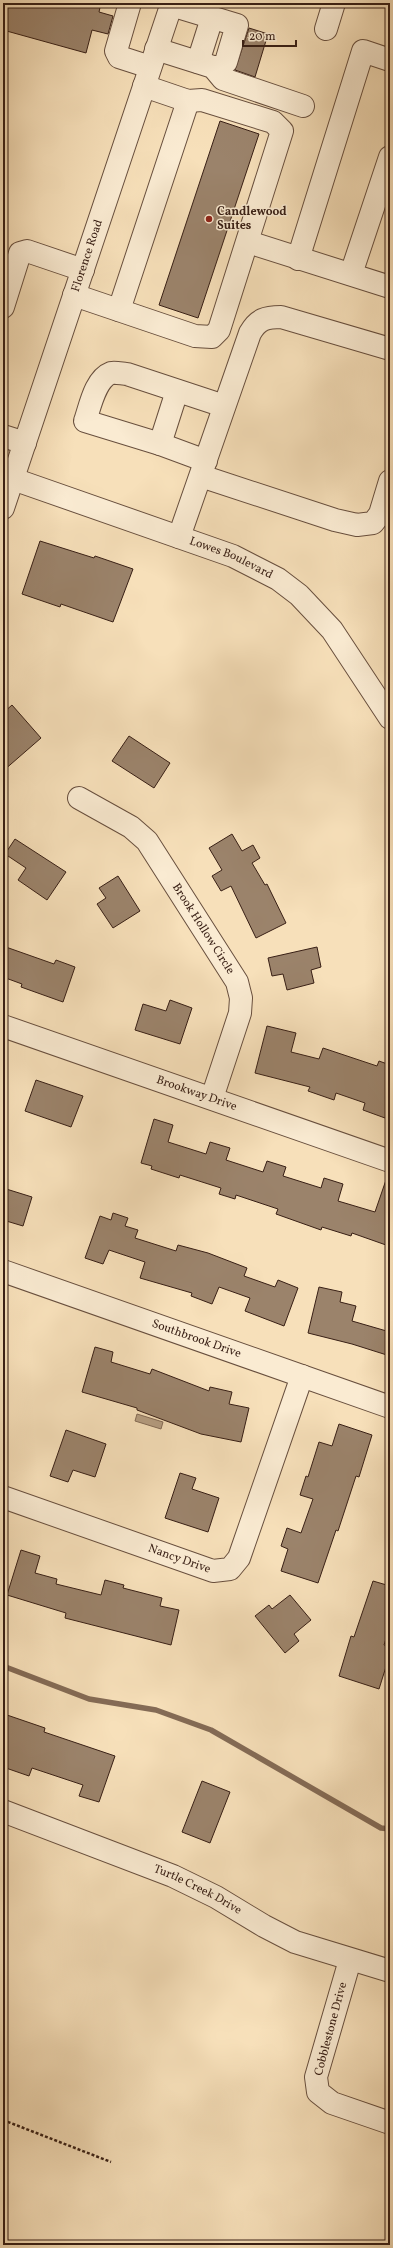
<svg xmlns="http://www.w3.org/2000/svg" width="393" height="2248" font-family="Vollkorn,serif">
	<rect width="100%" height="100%" fill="#f7e0ba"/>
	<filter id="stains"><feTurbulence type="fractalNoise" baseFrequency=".005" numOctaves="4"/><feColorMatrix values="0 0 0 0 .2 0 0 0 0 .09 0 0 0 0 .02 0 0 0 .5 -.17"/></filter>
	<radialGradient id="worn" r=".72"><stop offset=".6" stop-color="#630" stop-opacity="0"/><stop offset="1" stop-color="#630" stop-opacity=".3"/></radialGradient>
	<polygon fill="#b69e82" stroke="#846b56" points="137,1414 163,1422 161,1429 135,1421"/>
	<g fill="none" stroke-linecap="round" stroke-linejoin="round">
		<polyline stroke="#846b56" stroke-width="5.5" points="3,1666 89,1699 156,1710 211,1730 381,1828 390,1829"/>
	</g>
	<g fill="#9b836b" stroke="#381f15">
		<polygon points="6,3 101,3 99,12 113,16 108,34 92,30 86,53 3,30 3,13"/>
		<polygon points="249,28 268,34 255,77 235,70"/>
		<polygon points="220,121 259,134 198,318 159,305"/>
		<polygon points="40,541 94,558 95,556 133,569 113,622 61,604 60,607 22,594"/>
		<polygon points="12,705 41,738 3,771 3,713"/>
		<polygon points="129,736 170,763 154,788 112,761"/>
		<polygon points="232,834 242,851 253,845 260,858 252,863 265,885 267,884 286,923 256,938 231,886 221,891 212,876 222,870 209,848"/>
		<polygon points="15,839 66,872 47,900 18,880 26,868 5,854"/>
		<polygon points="118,876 140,911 113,928 97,904 106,898 99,888"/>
		<polygon points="3,946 54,964 56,960 75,967 63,1002 21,987 22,984 3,977"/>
		<polygon points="317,947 321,967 311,970 314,983 287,990 283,974 272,976 268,958"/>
		<polygon points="170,1000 192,1008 180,1044 135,1030 143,1004 166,1011"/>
		<polygon points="267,1026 296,1033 291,1052 319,1059 323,1048 377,1066 379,1061 390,1065 390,1102 385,1118 363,1110 365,1103 336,1093 334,1100 308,1091 310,1087 255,1073"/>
		<polygon points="36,1080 83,1096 71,1127 25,1111"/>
		<polygon points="154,1119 173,1125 168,1142 206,1154 210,1142 230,1148 226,1160 263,1172 267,1161 286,1167 283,1176 321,1188 324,1178 343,1184 338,1201 375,1212 387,1177 390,1177 390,1233 386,1245 352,1233 351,1236 322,1227 321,1230 276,1214 278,1209 236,1195 235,1199 219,1194 221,1188 180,1175 179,1178 151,1169 152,1166 141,1163"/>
		<polygon points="3,1188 32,1197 23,1226 3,1220"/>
		<polygon points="113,1213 128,1218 125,1226 138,1230 135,1238 176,1251 178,1245 208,1253 247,1268 244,1276 275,1287 278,1280 298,1288 284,1326 245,1311 250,1298 219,1287 212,1304 191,1296 192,1293 140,1278 145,1262 109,1250 103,1264 85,1258 100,1216 111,1220"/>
		<polygon points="319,1287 342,1292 340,1302 356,1306 352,1321 390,1332 390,1356 352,1344 308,1333"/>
		<polygon points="95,1347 113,1352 111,1362 150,1374 152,1369 209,1391 210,1387 232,1392 229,1404 249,1408 241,1442 201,1434 137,1410 137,1408 82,1392"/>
		<polygon points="339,1424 372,1435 359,1477 356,1476 338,1531 336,1530 318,1583 281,1571 288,1549 281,1546 287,1528 301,1533 313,1499 300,1495 306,1476 308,1477 319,1442 332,1446"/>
		<polygon points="66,1430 106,1444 95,1477 73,1470 68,1482 50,1476"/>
		<polygon points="180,1473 196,1478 192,1489 219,1498 208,1532 165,1518"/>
		<polygon points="21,1550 40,1556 35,1573 57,1579 56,1584 101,1595 105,1580 124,1585 123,1588 162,1598 160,1606 179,1610 171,1645 65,1618 66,1613 7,1595"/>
		<polygon points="373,1581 390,1586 390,1626 384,1645 390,1647 390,1654 379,1689 339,1676 351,1636 354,1637"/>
		<polygon points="290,1595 311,1620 294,1634 299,1641 285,1653 255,1616 269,1605 272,1609"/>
		<polygon points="7,1715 45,1728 44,1732 115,1756 99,1802 79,1796 83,1785 32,1768 29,1776 3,1767 3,1726"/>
		<polygon points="202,1781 230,1792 210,1843 182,1832"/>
	</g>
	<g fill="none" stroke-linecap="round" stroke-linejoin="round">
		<g stroke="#684f3e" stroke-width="24">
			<g id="minor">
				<polyline points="130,3 116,51 119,57 150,67"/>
				<polyline points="171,5 237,25 226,62 221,67 213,67"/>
				<polyline points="326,29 334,3"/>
				<polyline points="156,49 213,67 223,79 303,106"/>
				<polyline points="198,62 212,18"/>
				<polyline points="248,242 390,287"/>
				<polyline points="298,259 363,51 390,60"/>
				<polyline points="351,274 390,157"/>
				<polyline points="74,295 195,336 212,337 219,330 282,131 273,122 202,100 188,101 144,86"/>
				<polyline points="3,307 20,253 27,251 83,270"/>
				<polyline points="119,310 188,101"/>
				<polyline points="3,436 25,443"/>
				<polyline points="160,444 177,391"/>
				<path d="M206,461l-46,-17 -75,-23c5,-14 10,-42 26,-48 5,-1 12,1 16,1l97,32"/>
				<polyline points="201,476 335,520 357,525 373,523 380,514 390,481"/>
				<path id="s1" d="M13,479l220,77 45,23 21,16 33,35 58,88"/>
				<path id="s2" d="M3,508l169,-505"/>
				<path d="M179,537l71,-204c8,-14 16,-16 31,-16l109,32"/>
				<path id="s3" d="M79,798l52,29 16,14 90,141 4,16 -1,15 -28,85"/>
				<path id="s4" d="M3,1026l387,135"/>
				<path id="s5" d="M3,1271l387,136"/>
				<path id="s6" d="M3,1497l210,74 17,-2 9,-11 63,-182"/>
				<path id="s7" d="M3,1811l170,65 43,21 48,29 31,16 95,29"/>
				<polyline points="350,1960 316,2077 318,2092 332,2103 390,2123"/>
			</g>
		</g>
		<polyline stroke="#381f15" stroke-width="2.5" stroke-dasharray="3 2" stroke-linecap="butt" points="3,2120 111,2162"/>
		<use href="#minor" stroke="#faebd2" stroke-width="22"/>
	</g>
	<circle fill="#8f2418" stroke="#faebd2" stroke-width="1.5" cx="209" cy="219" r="4"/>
	<g text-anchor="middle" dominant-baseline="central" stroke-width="3" stroke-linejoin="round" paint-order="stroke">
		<g font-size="12" font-weight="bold" fill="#381f15" stroke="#faebd2" text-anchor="start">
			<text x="217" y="212">Candlewood<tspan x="217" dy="14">Suites</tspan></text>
		</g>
		<g font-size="12" fill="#381f15" stroke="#faebd2">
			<text stroke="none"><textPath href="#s2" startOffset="266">Florence Road</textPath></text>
			<text stroke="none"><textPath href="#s1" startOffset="232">Lowes Boulevard</textPath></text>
			<text stroke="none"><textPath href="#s3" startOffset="185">Brook Hollow Circle</textPath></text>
			<text stroke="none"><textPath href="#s4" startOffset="205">Brookway Drive</textPath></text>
			<text stroke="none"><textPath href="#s5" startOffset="205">Southbrook Drive</textPath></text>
			<text stroke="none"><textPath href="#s6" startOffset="187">Nancy Drive</textPath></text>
			<text stroke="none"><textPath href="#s7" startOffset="210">Turtle Creek Drive</textPath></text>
			<text transform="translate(331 2029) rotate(-75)">Cobblestone Drive</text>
		</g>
	</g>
	<rect width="393" height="2248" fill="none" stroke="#f7e0ba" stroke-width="16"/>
	<rect x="4" y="4" width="385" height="2240" fill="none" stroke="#381f15" stroke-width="2"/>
	<rect x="8" y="8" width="377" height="2232" fill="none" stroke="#381f15"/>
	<path d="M243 40v6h53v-6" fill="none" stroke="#381f15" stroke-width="2"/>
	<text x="249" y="40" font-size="12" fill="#381f15" stroke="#faebd2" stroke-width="3" paint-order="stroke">20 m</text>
	<rect width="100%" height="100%" filter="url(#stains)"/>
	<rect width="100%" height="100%" fill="url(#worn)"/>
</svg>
